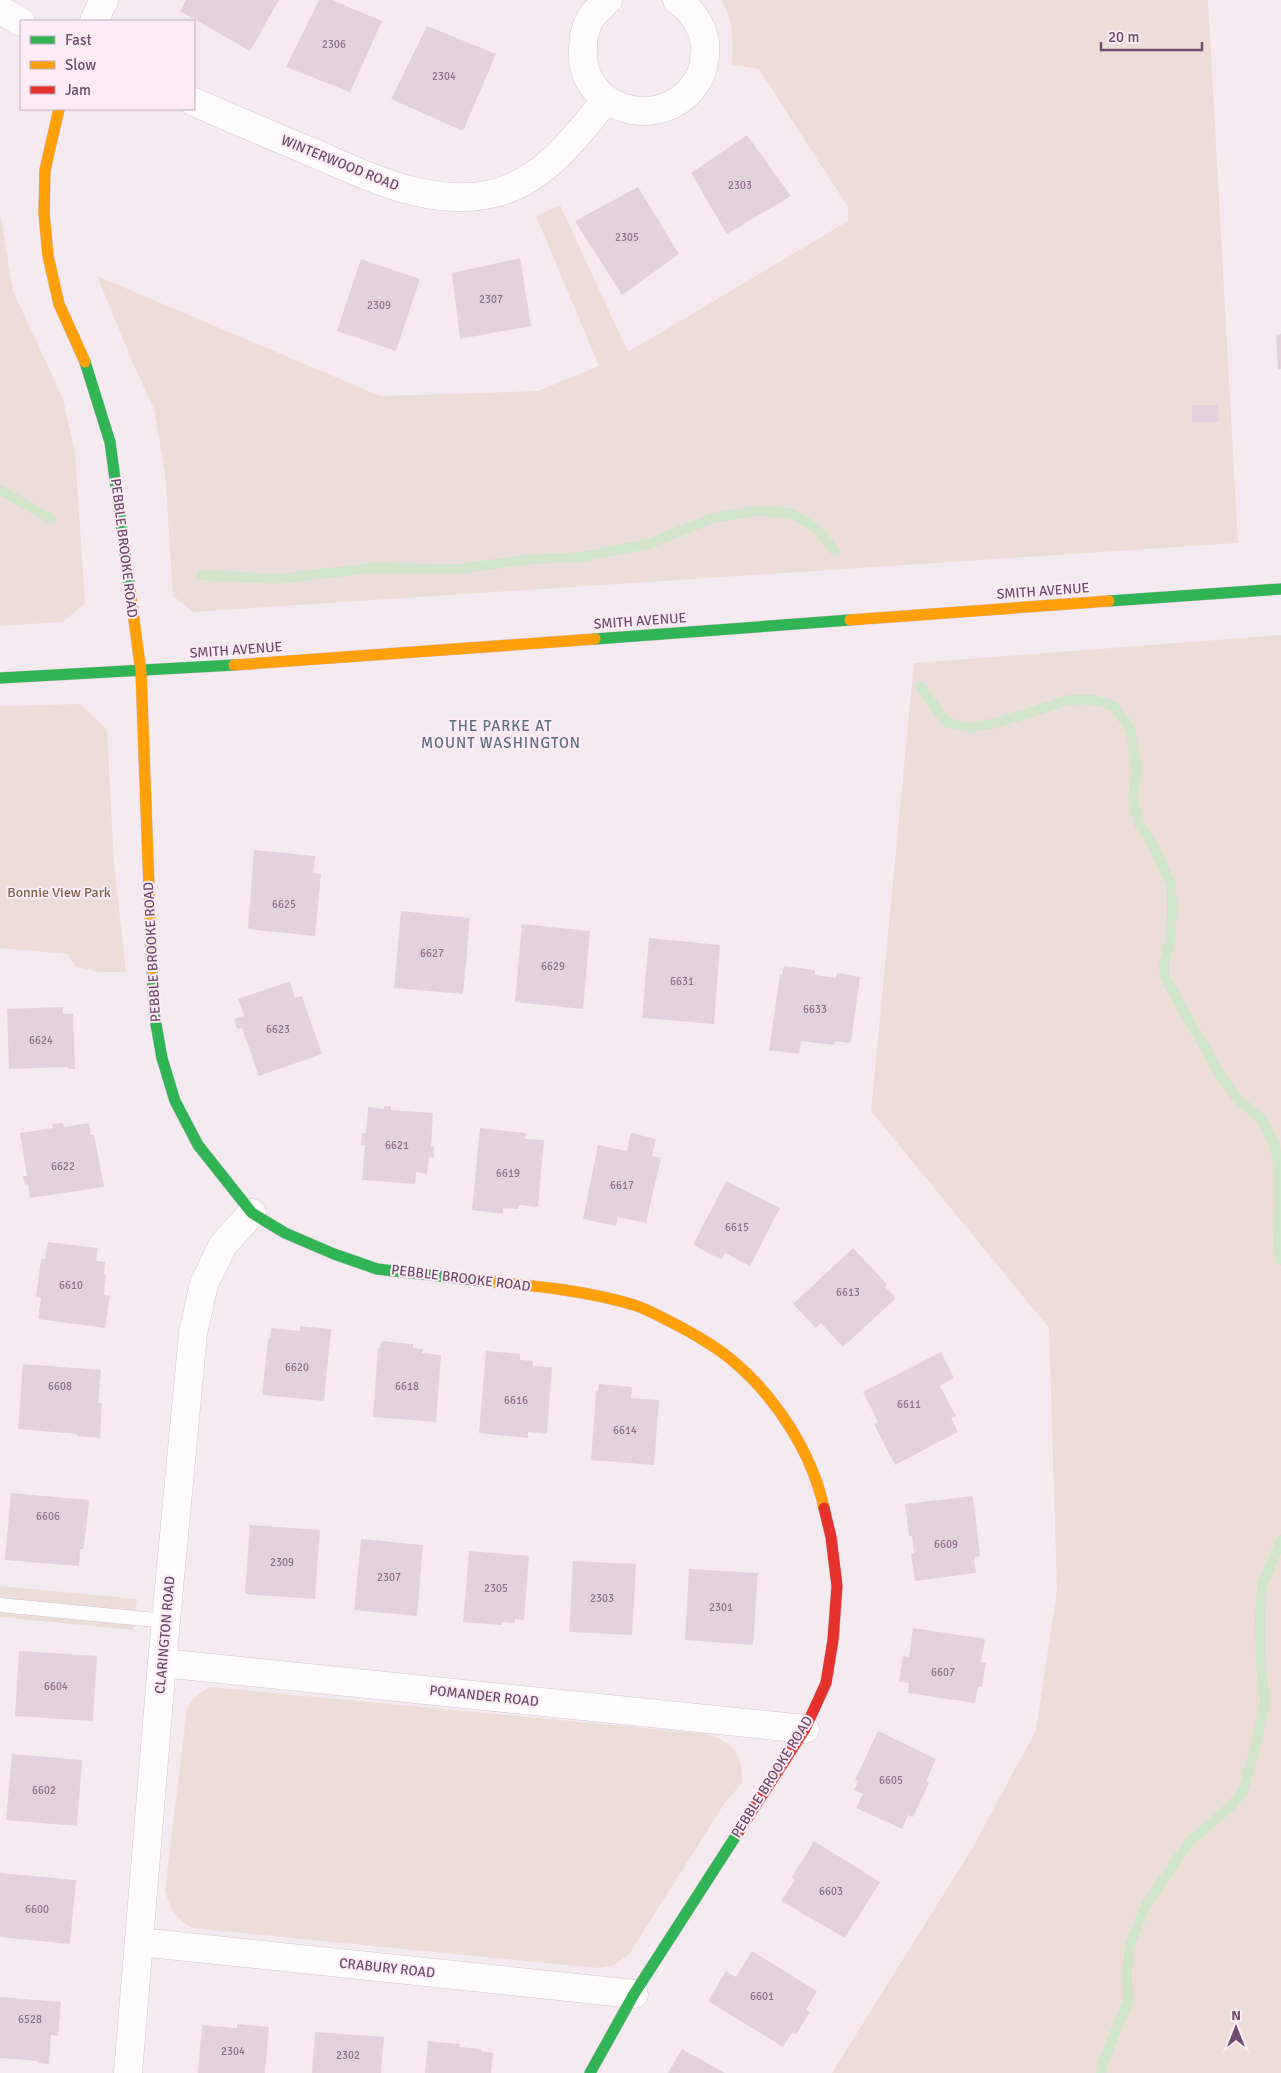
<svg xmlns="http://www.w3.org/2000/svg" width="1281" height="2073" font-family="Signika,sans-serif">
	<rect width="100%" height="100%" fill="#f6eaf1"/>
	<g fill="#edddd9">
		<path d="M721,0h487l30,543 -1045,69 -20,-16 -8,-123 -11,-64 -22,-48 -35,-85 283,120 158,-5 61,-25 -63,-150 24,-11 68,147 220,-131v-14l-89,-138 -27,-4c1,-23 2,-46 -11,-65z"/>
		<polygon points="0,212 13,291 63,399 75,452 85,603 63,622 0,626"/>
		<polygon points="1281,635 1281,2073 832,2073 973,1847 1036,1730 1057,1590 1049,1328 871,1111 914,663"/>
		<polygon points="80,704 107,730 114,864 126,972 99,972 76,967 68,954 0,948 0,706"/>
		<polygon points="0,1586 137,1599 133,1630 0,1617"/>
		<path d="M210,1687l498,47c28,11 34,19 34,49l-18,21 -94,149 -15,12 -19,3 -404,-40c-18,-12 -21,-17 -27,-38l22,-181 7,-11z"/>
	</g>
	<g fill="none" stroke-linecap="round" stroke-linejoin="round">
		<g stroke="#d0e4cc" stroke-width="10">
			<polyline points="0,490 51,519"/>
			<polyline points="202,575 277,579 372,568 460,569 522,560 581,557 648,544 713,518 756,511 790,513 816,528 835,551"/>
			<polyline points="920,686 946,722 969,728 996,723 1069,700 1090,699 1114,706 1130,729 1137,769 1133,798 1139,824 1152,843 1171,884 1172,911 1170,942 1164,964 1165,978 1221,1076 1238,1100 1262,1119 1275,1146 1279,1171 1280,1206 1278,1240 1281,1260"/>
			<polyline points="1101,2073 1103,2062 1128,2002 1127,1971 1130,1945 1146,1905 1189,1842 1232,1805 1243,1791 1254,1752 1265,1703 1261,1665 1260,1616 1262,1586 1281,1540"/>
		</g>
	</g>
	<g fill="#e2d2de">
		<polygon points="186,0 279,0 250,51 180,11"/>
		<polygon points="319,0 332,0 382,21 350,92 286,67"/>
		<polygon points="427,26 496,54 463,131 391,99"/>
		<polygon points="747,135 791,196 727,234 691,173"/>
		<polygon points="638,187 679,254 622,295 575,221"/>
		<polygon points="520,258 531,326 460,339 452,273"/>
		<polygon points="361,259 420,279 396,351 337,331"/>
		<polygon points="1281,334 1281,369 1278,369 1276,335"/>
		<polygon points="1192,405 1218,405 1219,422 1192,422"/>
		<polygon points="254,850 315,856 313,873 321,874 315,936 248,929"/>
		<polygon points="401,911 470,918 463,994 394,988"/>
		<polygon points="522,924 590,931 583,1009 515,1002"/>
		<polygon points="649,938 720,945 714,1024 642,1018"/>
		<polygon points="784,966 815,970 815,975 836,978 837,973 860,977 851,1043 835,1041 834,1045 801,1041 799,1054 769,1050 780,975 782,975"/>
		<polygon points="290,981 295,998 302,996 322,1054 259,1076 242,1028 237,1029 234,1019 244,1016 238,999"/>
		<polygon points="63,1007 63,1014 73,1014 75,1069 68,1069 68,1067 9,1069 7,1009"/>
		<polygon points="384,1106 391,1106 391,1110 433,1113 431,1146 434,1147 434,1158 429,1157 427,1174 416,1172 415,1184 362,1180 365,1145 361,1145 362,1133 366,1133 368,1107 384,1109"/>
		<polygon points="63,1123 64,1127 89,1123 91,1135 94,1135 104,1187 30,1198 28,1184 25,1185 23,1176 27,1176 20,1133 53,1128 52,1124"/>
		<polygon points="480,1128 526,1133 525,1139 544,1140 538,1207 519,1205 518,1209 503,1208 503,1214 472,1210"/>
		<polygon points="631,1133 656,1139 652,1156 661,1158 646,1223 618,1217 616,1226 583,1219 598,1145 627,1151"/>
		<polygon points="726,1181 780,1208 750,1266 725,1253 722,1260 693,1245"/>
		<polygon points="48,1242 98,1248 96,1261 105,1262 104,1274 106,1274 104,1295 110,1296 105,1328 38,1319 41,1298 36,1297 41,1259 45,1259"/>
		<polygon points="853,1248 887,1284 885,1287 896,1298 843,1347 821,1323 816,1328 793,1304"/>
		<polygon points="300,1326 331,1329 324,1401 262,1395 268,1339 270,1339 271,1328 300,1331"/>
		<polygon points="381,1341 413,1344 413,1348 423,1349 422,1353 441,1355 436,1422 373,1417 378,1348 380,1348"/>
		<polygon points="486,1351 520,1354 520,1360 533,1361 533,1366 552,1367 547,1434 528,1432 528,1438 479,1433"/>
		<polygon points="941,1352 954,1378 940,1386 956,1416 951,1418 958,1432 895,1465 874,1424 878,1422 863,1392"/>
		<polygon points="23,1364 101,1370 98,1403 102,1403 100,1438 77,1436 77,1434 18,1429"/>
		<polygon points="599,1384 632,1387 631,1398 659,1400 654,1465 591,1460 596,1391 598,1391"/>
		<polygon points="11,1493 89,1500 86,1531 83,1549 80,1549 79,1566 5,1560"/>
		<polygon points="973,1496 980,1556 974,1557 976,1573 915,1581 911,1553 914,1553 912,1536 909,1536 905,1504"/>
		<polygon points="250,1525 320,1530 315,1599 245,1594"/>
		<polygon points="361,1539 423,1545 417,1616 354,1610"/>
		<polygon points="469,1551 529,1556 524,1620 515,1619 515,1623 502,1622 502,1625 463,1622"/>
		<polygon points="573,1561 636,1564 632,1635 569,1632"/>
		<polygon points="689,1569 758,1573 753,1645 685,1640"/>
		<polygon points="913,1628 985,1639 981,1662 986,1663 982,1687 978,1687 975,1703 908,1693 909,1683 899,1682 903,1656 909,1657"/>
		<polygon points="19,1651 97,1656 93,1721 15,1716"/>
		<polygon points="878,1731 936,1759 926,1781 929,1783 913,1817 908,1815 902,1829 856,1808 863,1794 854,1790 858,1781 855,1780"/>
		<polygon points="12,1754 82,1760 77,1826 6,1820"/>
		<polygon points="814,1841 880,1882 845,1938 781,1901 795,1880 792,1877"/>
		<polygon points="0,1873 76,1880 70,1944 0,1937"/>
		<polygon points="752,1951 817,1991 806,2010 810,2012 796,2035 792,2033 783,2047 708,2001 726,1971 736,1977"/>
		<polygon points="0,1997 61,2002 58,2036 51,2035 49,2064 38,2063 38,2061 0,2058"/>
		<polygon points="237,2024 269,2027 265,2073 198,2073 202,2025 237,2028"/>
		<polygon points="315,2032 384,2037 381,2073 312,2073"/>
		<polygon points="428,2041 460,2044 459,2047 481,2049 481,2051 493,2053 491,2073 425,2073"/>
		<polygon points="682,2049 725,2073 668,2073"/>
	</g>
	<g fill="none" stroke-linecap="round" stroke-linejoin="round">
		<g stroke="#d4c8d0" stroke-width="15">
			<polyline id="lane" points="0,1605 166,1621"/>
		</g>
		<g stroke="#d4c8d0" stroke-width="29">
			<g id="street">
				<path d="M608,0c-5,5 -12,10 -16,16 -7,10 -9,21 -9,33 -4,67 90,86 118,25 2,-6 3,-13 4,-19 3,-21 -11,-44 -28,-55"/>
				<polyline points="0,10 21,22"/>
				<polyline points="94,21 104,0"/>
				<path d="M194,102c38,17 77,33 115,49 59,25 127,61 193,40 46,-15 75,-56 104,-91"/>
				<polyline points="162,1663 805,1729"/>
				<polyline points="140,1942 634,1994"/>
				<polyline points="128,2073 162,1663 193,1333 204,1284 223,1245 252,1213"/>
			</g>
		</g>
		<g stroke="#d4c8d0" stroke-width="12">
			<g id="fast">
				<polyline points="85,362 110,442 130,590"/>
				<polyline points="1109,601 1281,589"/>
				<polyline points="595,639 850,620"/>
				<polyline points="0,678 234,665"/>
				<polyline points="152,969 154,1013 162,1058 175,1101 198,1145 252,1213 285,1233 334,1254 377,1269 491,1282"/>
				<polyline points="590,2073 634,1994 739,1831"/>
			</g>
		</g>
		<g stroke="#d4c8d0" stroke-width="12">
			<g id="slow">
				<polyline points="59,109 45,170 44,213 48,256 59,304 85,362"/>
				<polyline points="130,590 141,672 152,969"/>
				<polyline points="850,620 1109,601"/>
				<polyline points="234,665 595,639"/>
				<path d="M491,1282c47,4 97,9 143,23 10,3 21,9 31,14 24,12 48,25 68,42 43,36 79,92 91,147"/>
			</g>
		</g>
		<g stroke="#d4c8d0" stroke-width="12">
			<polyline id="jam" points="739,1831 805,1729 826,1683 833,1640 837,1586 831,1537 824,1508"/>
		</g>
		<use href="#lane" stroke="#fefcfd" stroke-width="14"/>
		<use href="#street" stroke="#fefcfd" stroke-width="28"/>
		<use href="#fast" stroke="#30b455" stroke-width="11"/>
		<use href="#slow" stroke="#ff9f0a" stroke-width="11"/>
		<use href="#jam" stroke="#e5322d" stroke-width="11"/>
	</g>
	<g text-anchor="middle" dominant-baseline="central" stroke-width="4" stroke-linejoin="round" paint-order="stroke">
		<g font-size="11" fill="#8e708a">
			<text x="334" y="44">2306</text>
			<text x="444" y="76">2304</text>
			<text x="740" y="185">2303</text>
			<text x="627" y="237">2305</text>
			<text x="491" y="299">2307</text>
			<text x="379" y="305">2309</text>
			<text x="284" y="904">6625</text>
			<text x="432" y="953">6627</text>
			<text x="553" y="966">6629</text>
			<text x="682" y="981">6631</text>
			<text x="815" y="1009">6633</text>
			<text x="278" y="1029">6623</text>
			<text x="41" y="1040">6624</text>
			<text x="397" y="1145">6621</text>
			<text x="63" y="1166">6622</text>
			<text x="508" y="1173">6619</text>
			<text x="622" y="1185">6617</text>
			<text x="737" y="1227">6615</text>
			<text x="71" y="1285">6610</text>
			<text x="848" y="1292">6613</text>
			<text x="297" y="1367">6620</text>
			<text x="60" y="1386">6608</text>
			<text x="407" y="1386">6618</text>
			<text x="516" y="1400">6616</text>
			<text x="909" y="1404">6611</text>
			<text x="625" y="1430">6614</text>
			<text x="48" y="1516">6606</text>
			<text x="946" y="1544">6609</text>
			<text x="282" y="1562">2309</text>
			<text x="389" y="1577">2307</text>
			<text x="496" y="1588">2305</text>
			<text x="602" y="1598">2303</text>
			<text x="721" y="1607">2301</text>
			<text x="943" y="1672">6607</text>
			<text x="56" y="1686">6604</text>
			<text x="891" y="1780">6605</text>
			<text x="44" y="1790">6602</text>
			<text x="831" y="1891">6603</text>
			<text x="37" y="1909">6600</text>
			<text x="762" y="1996">6601</text>
			<text x="30" y="2019">6528</text>
			<text x="233" y="2051">2304</text>
			<text x="348" y="2055">2302</text>
		</g>
		<g font-size="14" fill="#704d6c" stroke="#fdecf6">
			<text transform="translate(340 163) rotate(22)">WINTERWOOD ROAD</text>
			<text transform="translate(124 548) rotate(83)">PEBBLE BROOKE ROAD</text>
			<text transform="translate(1043 591) rotate(-4)">SMITH AVENUE</text>
			<text transform="translate(640 621) rotate(-4)">SMITH AVENUE</text>
			<text transform="translate(236 650) rotate(-4)">SMITH AVENUE</text>
			<text transform="translate(152 952) rotate(-93)">PEBBLE BROOKE ROAD</text>
			<text transform="translate(461 1278) rotate(7)">PEBBLE BROOKE ROAD</text>
			<text transform="translate(165 1635) rotate(-85)">CLARINGTON ROAD</text>
			<text transform="translate(484 1696) rotate(6)">POMANDER ROAD</text>
			<text transform="translate(772 1777) rotate(-58)">PEBBLE BROOKE ROAD</text>
			<text transform="translate(387 1968) rotate(6)">CRABURY ROAD</text>
		</g>
		<g font-size="14" fill="#80654c" stroke="#fdecf6">
			<text x="59" y="892">Bonnie View Park</text>
		</g>
		<g font-size="15" letter-spacing="1" fill="#5c7080" stroke="#fdecf6">
			<text x="501" y="726">THE PARKE AT<tspan x="501" dy="17">MOUNT WASHINGTON</tspan></text>
		</g>
	</g>
	<rect x="20" y="20" width="175" height="90" fill="#fdecf6" stroke="#c5acbf"/>
	<rect x="30" y="36" width="25" height="8" fill="#30b455" stroke="#c5acbf"/>
	<text x="65" y="45" font-size="15" fill="#704d6c">Fast</text>
	<rect x="30" y="61" width="25" height="8" fill="#ff9f0a" stroke="#c5acbf"/>
	<text x="65" y="70" font-size="15" fill="#704d6c">Slow</text>
	<rect x="30" y="86" width="25" height="8" fill="#e5322d" stroke="#c5acbf"/>
	<text x="65" y="95" font-size="15" fill="#704d6c">Jam</text>
	<g transform="translate(1236 2028)" stroke="#fdecf6" stroke-width="4" paint-order="stroke">
	<path d="M0-4L9 19L0 12L-9 19Z" fill="#704d6c"/>
	<text y="-8" font-size="14" font-weight="bold" text-anchor="middle" fill="#704d6c">N</text>
	</g>
	<path d="M1101 42v8h101v-8" fill="none" stroke="#704d6c" stroke-width="2.5"/>
	<text x="1108" y="42" font-size="15" fill="#704d6c" stroke="#fdecf6" stroke-width="4" paint-order="stroke">20 m</text>
</svg>
